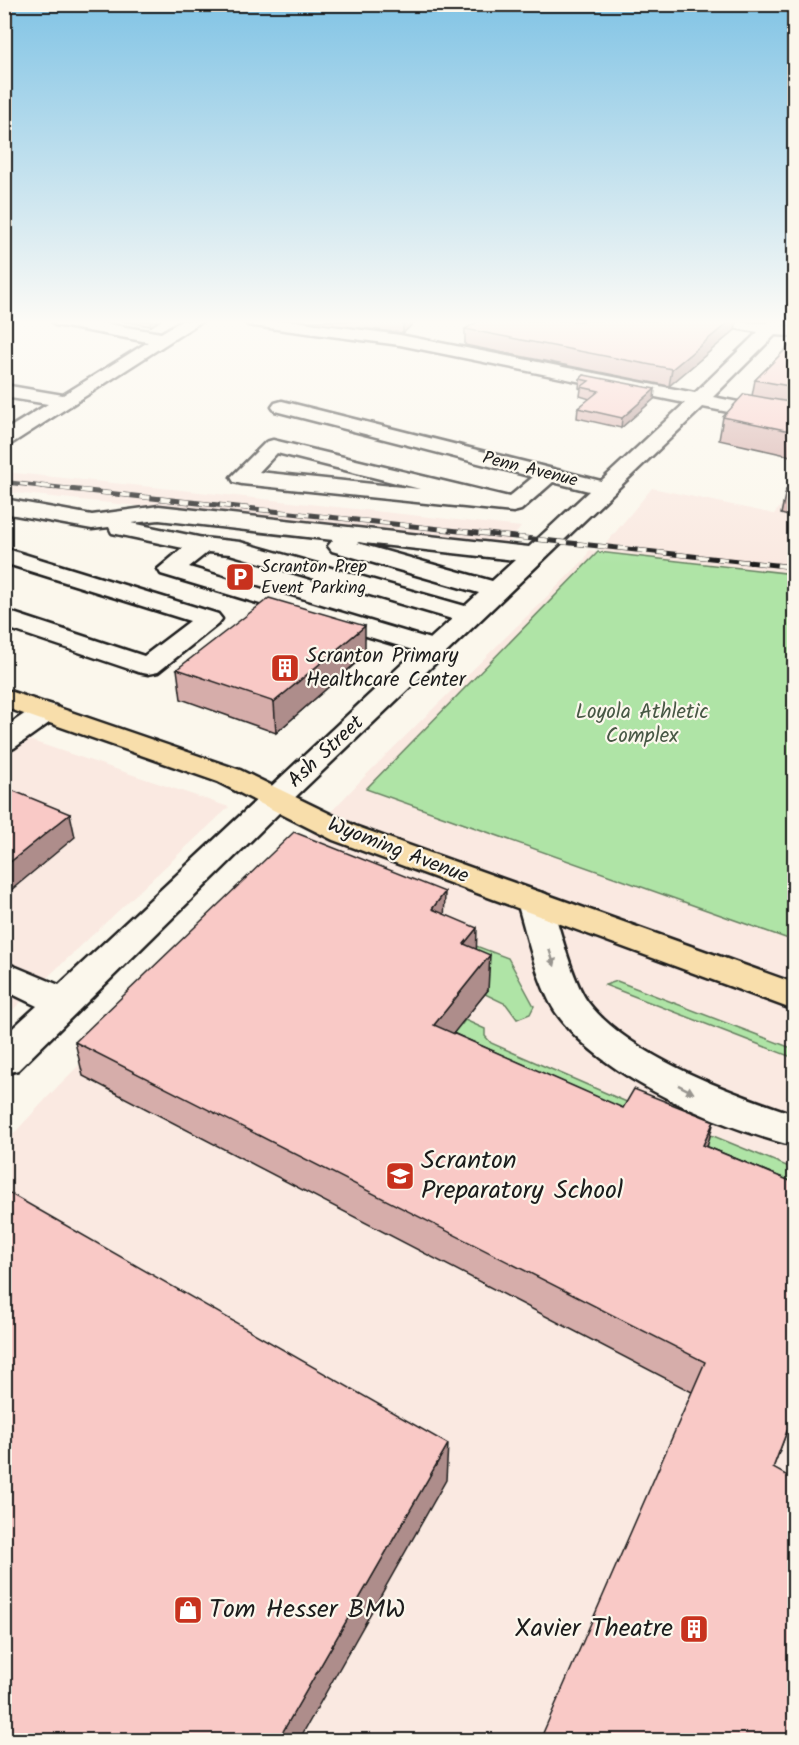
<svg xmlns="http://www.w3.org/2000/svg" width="799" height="1745" font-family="Kalam,sans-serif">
	<rect width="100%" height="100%" fill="#fbf7ec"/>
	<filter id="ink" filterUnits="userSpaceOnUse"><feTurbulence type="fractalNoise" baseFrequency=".0167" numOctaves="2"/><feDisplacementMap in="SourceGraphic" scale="12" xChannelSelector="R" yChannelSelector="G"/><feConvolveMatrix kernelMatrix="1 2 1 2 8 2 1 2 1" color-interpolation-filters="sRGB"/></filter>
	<g filter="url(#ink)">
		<g fill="#fae9e1">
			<polygon points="5,472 181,490 521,527 507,545 5,492"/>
			<polygon points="652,488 774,514 794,490 794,1740 5,1740 4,1144 58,1086 287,858 366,775 585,559 589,550 599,552"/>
			<polygon points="5,732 229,807 5,1017"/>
		</g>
		<g fill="#afe4a6" stroke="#668061" stroke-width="1.5">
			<polygon points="598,552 794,574 794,941 366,789"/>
			<polygon points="439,932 508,958 534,1006 530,1014 517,1019 506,1004 485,994 488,990"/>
			<polygon points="617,981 794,1049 794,1058 605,985"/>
			<polygon points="441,1015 462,1024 465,1020 485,1029 485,1036 491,1043 645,1110 638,1127 414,1051"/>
			<polygon points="706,1133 794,1169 794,1222 705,1156"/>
		</g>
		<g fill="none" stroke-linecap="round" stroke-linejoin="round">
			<g stroke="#1c1c1c" stroke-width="5">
				<g id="minor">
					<polygon points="52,321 91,321 161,333 181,321 202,321 11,444 4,446 4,431 48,404 4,397 4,385 63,395 148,342 61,326 55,325"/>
					<path d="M245,321h50l105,14 295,58 63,-61 -41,-7 -3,-4 53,2 2,-2h19l-5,5 9,2 2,4 -2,4 -17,-1 -62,62 81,16v12l-91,-18 -417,399 -268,264 -14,4v-38l33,-30 -33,-16v-28l55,23 357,-334 -255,-77 -3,-5 25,-21 -71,-15 -3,-6 -17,2 -88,-16v-14l88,16 67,-9 370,41 60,-56 -36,-9 -32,28 -8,2 -271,-28 -8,-2 -3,-5 35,-35 7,-2 236,57 24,-20 -258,-66 -3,-4 3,-4 7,-2 319,80 84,-78 -285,-58 -146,-19 -6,-1zM277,453l143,36 -161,-17zM159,520l174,20 -5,6 4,5 147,42 -14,13 -225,-64 -37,-4 -71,-15zM359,542l5,1 151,17 -23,21 -135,-38zM208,552l22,2 222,65 -22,20 -241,-72z"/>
					<polygon points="4,548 218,614 222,619 218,624 158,672 148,674 138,672 4,627 4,610 144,656 190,621 4,563"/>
					<polygon points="46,703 56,706 60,712 56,718 14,748 4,751 4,728 36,706"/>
					<path d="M534,891l12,3 5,8c9,27 21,77 36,99 41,55 144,92 207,113v32c-74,-19 -187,-66 -234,-128 -21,-26 -33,-83 -43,-116l5,-8z"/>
				</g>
			</g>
			<g stroke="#1c1c1c" stroke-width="5">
				<polygon id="major" points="4,689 240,770 355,826 794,983 794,1010 333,840 218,782 4,707"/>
			</g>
			<use href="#minor" fill="#fbf7ec" fill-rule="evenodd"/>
			<use href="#major" fill="#f8deab" fill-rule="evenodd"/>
			<g stroke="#1c1c1c" stroke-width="4.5">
				<polyline id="rail-far1" points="4,482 55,488"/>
			</g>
			<g stroke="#1c1c1c" stroke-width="5">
				<polyline id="rail" points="41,486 794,567"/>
			</g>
			<use href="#rail-far1" stroke="#fbf7ec" stroke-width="3" stroke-dasharray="8" stroke-linecap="butt"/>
			<use href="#rail" stroke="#fbf7ec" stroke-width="4" stroke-dasharray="10" stroke-linecap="butt"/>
		</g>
		<g fill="#d6adaa" stroke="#1c1c1c" stroke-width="1.5">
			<polygon points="121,321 159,321 151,326"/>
			<polygon points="300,321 416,321 403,333"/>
			<polygon points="465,329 735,330 669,386 465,345"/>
			<polygon points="795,340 795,457 719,440 723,417 752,396 755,380"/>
			<polygon points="584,375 654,399 621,428 577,418 578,408 590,399 580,396 581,389 579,388 580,379"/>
			<polygon points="795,479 795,518 781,514 786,490"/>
			<polygon points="365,655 276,733 181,699 177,669"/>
			<polygon points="444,914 476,950 488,990 453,1033 708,1147 795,1183 795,1438 786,1434 773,1468 795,1740 692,1392 83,1076 75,1042"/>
		</g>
		<g fill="#ae8d8b" stroke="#1c1c1c" stroke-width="1.5">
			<polygon points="150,321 159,321 151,326"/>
			<polygon points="403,321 416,321 403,333"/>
			<polygon points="730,321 737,321 735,330 669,386 672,369"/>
			<polygon points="655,389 654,399 621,428 622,418"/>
			<polygon points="365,626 365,655 276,733 274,702"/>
			<polygon points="70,814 75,837 4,896 4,867"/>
			<polygon points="445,892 444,926 432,909"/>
			<polygon points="477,928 476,962 464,944"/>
			<polygon points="490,955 488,990 433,1059 434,1025"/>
			<polygon points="714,1121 705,1155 703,1145"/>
			<polygon points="448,1444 446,1480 299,1740 278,1740"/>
		</g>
		<g fill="#f9c9c6" stroke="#1c1c1c" stroke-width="1.5">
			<polygon points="479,321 730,321 672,369 465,329"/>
			<polygon points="795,340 795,387 755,380"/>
			<polygon points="584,375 655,389 622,418 578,408 599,391 581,387 589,381 580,379"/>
			<polygon points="744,394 795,403 795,432 723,417"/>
			<polygon points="795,479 795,492 786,490"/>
			<polygon points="269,598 365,626 274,702 177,669"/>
			<polygon points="4,787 70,814 4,867"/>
			<polygon points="294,832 445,892 432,909 477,928 464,944 490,955 434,1025 623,1108 634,1089 714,1121 703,1145 795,1183 795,1410 773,1468 795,1480 795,1740 540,1740 705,1362 75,1042"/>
			<polygon points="4,1190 448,1444 278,1740 4,1740"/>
		</g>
		<defs><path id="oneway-solid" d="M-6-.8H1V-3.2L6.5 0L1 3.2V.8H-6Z" transform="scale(1.5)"/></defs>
		<g fill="#97948e">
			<use href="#oneway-solid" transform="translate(552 958) rotate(72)"/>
			<use href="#oneway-solid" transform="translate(686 1089) rotate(27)"/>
		</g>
	</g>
	<linearGradient id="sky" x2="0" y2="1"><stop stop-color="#82c4e5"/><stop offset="0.57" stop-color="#fdfbf6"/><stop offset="1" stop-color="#fdfbf6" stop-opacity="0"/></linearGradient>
	<rect width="799" height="565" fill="url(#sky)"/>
	<defs>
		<g id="parking-square" transform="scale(1.5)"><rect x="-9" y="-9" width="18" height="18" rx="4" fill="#c8321e" stroke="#fbf7ec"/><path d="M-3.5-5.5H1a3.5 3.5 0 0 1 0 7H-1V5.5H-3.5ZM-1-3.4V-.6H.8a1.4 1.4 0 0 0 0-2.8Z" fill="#fff"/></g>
		<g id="building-square" transform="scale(1.5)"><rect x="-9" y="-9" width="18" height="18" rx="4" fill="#c8321e" stroke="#fbf7ec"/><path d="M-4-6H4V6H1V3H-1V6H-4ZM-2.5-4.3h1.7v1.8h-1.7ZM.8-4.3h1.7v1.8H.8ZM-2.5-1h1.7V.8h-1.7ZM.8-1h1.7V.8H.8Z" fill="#fff"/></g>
		<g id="school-square" transform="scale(1.5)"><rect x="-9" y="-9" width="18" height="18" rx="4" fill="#c8321e" stroke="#fbf7ec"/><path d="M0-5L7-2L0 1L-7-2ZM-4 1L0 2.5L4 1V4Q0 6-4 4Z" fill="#fff"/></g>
		<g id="shop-square" transform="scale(1.5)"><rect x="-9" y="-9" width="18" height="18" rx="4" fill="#c8321e" stroke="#fbf7ec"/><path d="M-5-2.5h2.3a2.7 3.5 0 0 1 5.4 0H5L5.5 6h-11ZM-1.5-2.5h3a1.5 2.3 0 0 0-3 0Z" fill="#fff"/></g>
	</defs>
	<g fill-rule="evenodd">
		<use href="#parking-square" x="240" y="577"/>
		<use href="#building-square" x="285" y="668"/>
		<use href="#school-square" x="400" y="1176"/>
		<use href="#shop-square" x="188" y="1610"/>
		<use href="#building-square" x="694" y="1629"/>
	</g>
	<g text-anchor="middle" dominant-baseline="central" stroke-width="4.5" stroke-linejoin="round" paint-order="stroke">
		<g font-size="18" fill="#1c1c1c" stroke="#fbf7ec">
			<text transform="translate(530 470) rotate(14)">Penn Avenue</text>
		</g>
		<g font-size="18" fill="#1c1c1c" stroke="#fbf7ec" text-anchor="start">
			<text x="261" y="567">Scranton Prep<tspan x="261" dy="21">Event Parking</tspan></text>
		</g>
		<g font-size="21" fill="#1c1c1c" stroke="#fbf7ec" text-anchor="start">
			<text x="306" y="656">Scranton Primary<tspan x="306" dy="24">Healthcare Center</tspan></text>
		</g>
		<g font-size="21" fill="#485845" stroke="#fbf7ec">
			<text x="642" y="712">Loyola Athletic<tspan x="642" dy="24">Complex</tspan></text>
		</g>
		<g font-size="21" fill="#1c1c1c" stroke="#fbf7ec">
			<text transform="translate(326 752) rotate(-43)">Ash Street</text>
			<text transform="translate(398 851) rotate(21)">Wyoming Avenue</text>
		</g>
		<g font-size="26" fill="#1c1c1c" stroke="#fbf7ec" text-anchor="start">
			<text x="421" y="1161">Scranton<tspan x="421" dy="30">Preparatory School</tspan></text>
			<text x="209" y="1610">Tom Hesser BMW</text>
			<text x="673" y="1629" text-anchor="end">Xavier Theatre</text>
		</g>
	</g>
	<rect width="799" height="1745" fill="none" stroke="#fbf7ec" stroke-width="24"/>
	<rect x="12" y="12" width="775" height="1721" fill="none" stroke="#1c1c1c" stroke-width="2" filter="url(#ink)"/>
</svg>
